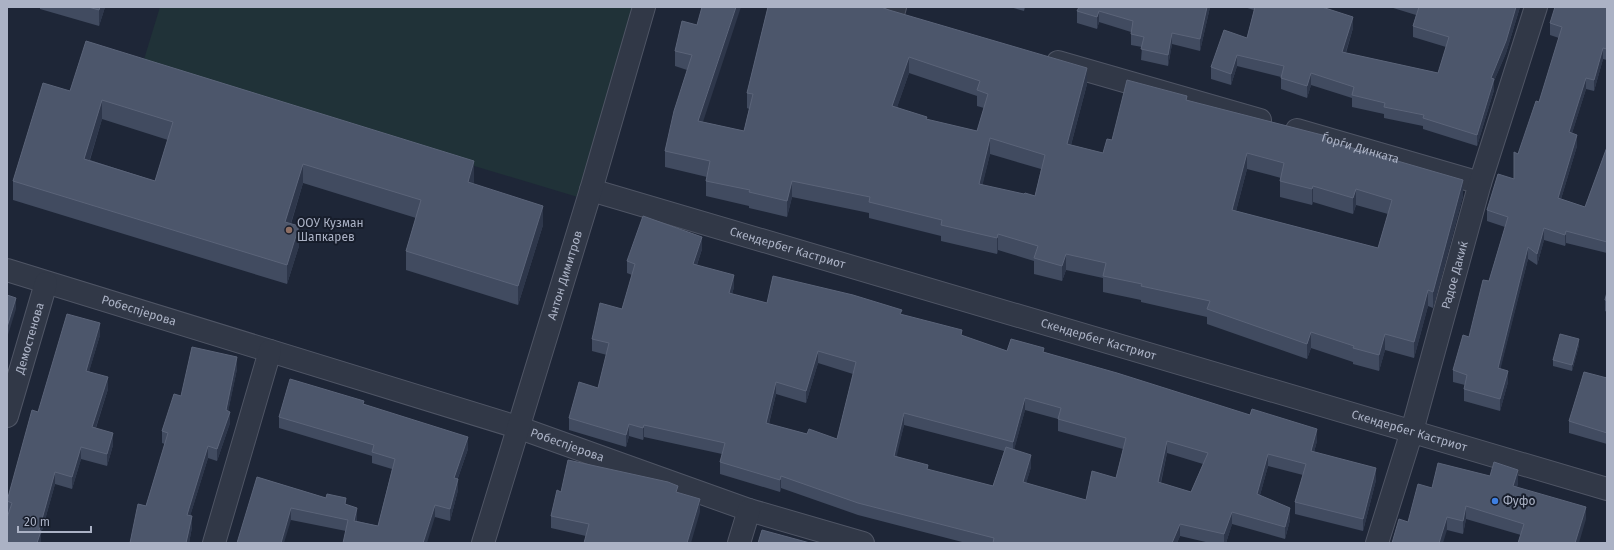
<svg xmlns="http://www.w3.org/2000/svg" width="1614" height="550" font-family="'Fira Sans',sans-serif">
	<rect width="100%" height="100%" fill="#1e2637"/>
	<polygon fill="#203238" points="160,7 644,7 581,198 142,66"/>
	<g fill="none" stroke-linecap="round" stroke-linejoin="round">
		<g stroke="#4f5565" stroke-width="24">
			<g id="minor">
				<polyline points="893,14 895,7"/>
				<polyline points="1058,62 1260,120"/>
				<path id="s1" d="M1297,130l183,53"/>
				<path id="s2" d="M591,190l1016,299"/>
				<path id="s3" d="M7,270l510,157 232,83 114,33"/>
				<path id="s4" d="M7,416l39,-133"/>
				<polyline points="214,543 270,351"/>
				<path id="s5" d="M483,543l108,-353 53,-183"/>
				<polyline points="739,543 749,510"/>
				<path id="s6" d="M1377,543l35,-112 68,-248 56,-176"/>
			</g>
		</g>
		<use href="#minor" stroke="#313847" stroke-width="22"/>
	</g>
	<g fill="#414b60" fill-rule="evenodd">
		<polygon points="40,7 105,7 99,26 40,9"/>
		<path d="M768,7l319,77 -16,61 32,8 9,-13 75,-40 139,41 137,55 -30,112 -5,-2 -14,52 -29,-8 -6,21 -26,-7v-2l-42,-14 -4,11 -100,-35v-7l-66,-15v-2l-38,-8v-14l-37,-8 -4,11 -28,-7v-13l-36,-11 -1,4 -56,-13v-5l-72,-18v-5l-77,-16 -5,20 -38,-9v-2l-43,-10v-15l1,-4 -42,-10v-16l22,-81 -12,-4v-15l22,-26 6,97 41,9 5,-22 -2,-1v-15zM909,73l68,23v10l7,2 -7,23 -50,-11 -30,-13zM990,154l51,15 -6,27 -11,-2 -42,-9zM1247,169l34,9 -1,3v16l32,8 1,-3 40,12 3,-9 32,9 -10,34 -142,-37z"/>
		<polygon points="1010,7 1025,7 1024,11"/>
		<polygon points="1079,7 1210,7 1200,51 1172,44 1168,66 1141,60 1142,47 1131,45 1131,32 1099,22 1097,29 1077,23 1077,11"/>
		<polygon points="1244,7 1322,7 1353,28 1346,53 1438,73 1446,47 1413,37 1413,26 1416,15 1390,7 1520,7 1506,53 1494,81 1494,90 1477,146 1423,129 1423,126 1384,118 1384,114 1352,107 1352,98 1311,85 1307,98 1281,89 1281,77 1237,66 1231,85 1211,79 1211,67 1247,38 1254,10"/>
		<polygon points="1607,7 1607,60 1603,59 1594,91 1586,89 1572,133 1577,146 1561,199 1585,207 1607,147 1607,253 1566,243 1565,246 1544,240 1537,265 1528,259 1500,369 1508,382 1500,411 1464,401 1464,389 1465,385 1453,382 1453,370 1469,337 1489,281 1505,227 1487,221 1487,210 1514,179 1518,154 1539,102 1559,38 1550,35 1550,23"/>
		<path d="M70,91l404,89 -1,4 70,41 -25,80 -112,-35v-19l10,-33 -113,-35 -12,41 8,22 -12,38 -274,-84v-19zM102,119l66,21 -13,41 -65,-21z"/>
		<path d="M702,249l-5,16 37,22 -2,7 35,9 135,12 60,21 45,15 37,1 273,89 -3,11 62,28 -13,51 -68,-17v-12l8,-27 -35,-9 -8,29 30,25 -5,19 -53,-15 -6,19h-16l-30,-7 -3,7h-211l-108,-28 -77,-27 -1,4 -60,-18v-12l2,-8 -78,-17 -1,3 -14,-4 -3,11 -57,-17v-12l29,-30 9,-33 -15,-4v-12l30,-30 10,-34 -5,-2v-12zM818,363l35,11 -16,65 -30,-5 -38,-10 7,-30 30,9zM1025,410l33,9v12l65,18 -7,29 -30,22 -60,-17 5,-16 -17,-18zM904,425l100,26 -11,35 -65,-16 -32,-14zM1167,453l36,11 -12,28 -30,-9z"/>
		<polygon points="1607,292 1607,312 1605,311 1605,300"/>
		<polygon points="100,335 89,371 108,389 96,428 113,445 107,466 81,459 72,489 55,484 41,534 41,543 7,543 9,513 7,513 7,501 38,412"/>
		<polygon points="1579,345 1572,371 1553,366 1553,360"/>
		<polygon points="237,369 228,411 230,423 217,461 208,458 190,516 192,527 189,543 130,543 146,506 165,444 162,443 162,431"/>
		<polygon points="1607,378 1607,444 1569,433 1569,421"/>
		<polygon points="364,404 468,449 458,478 458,490 450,521 435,517 346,531 291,520 257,477 346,504 357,519 357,521 378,526 392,469 372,463 372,456 279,428 279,417"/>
		<polygon points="1490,476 1518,483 1517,487 1586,519 1521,535 1466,519 1463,534 1447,530 1408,522 1432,488"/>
		<polygon points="561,492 678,493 700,512 586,536 551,528 551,516"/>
	</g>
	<g fill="#2e374b">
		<polygon points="100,7 105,7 99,26 99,10"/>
		<polygon points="736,7 741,7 698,137 698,121"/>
		<polygon points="1207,7 1210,7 1200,51 1200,39"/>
		<polygon points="1516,7 1520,7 1506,53 1494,81 1494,90 1477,146 1477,135 1491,78"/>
		<polygon points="1099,11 1099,22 1097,29 1097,17"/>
		<polygon points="1353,17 1353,28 1342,64 1342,52"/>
		<polygon points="1172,33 1172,44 1168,66 1168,55"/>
		<polygon points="1603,48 1603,59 1594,91 1594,80"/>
		<polygon points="1237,55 1237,66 1231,85 1231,74"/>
		<polygon points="909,57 909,73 892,122 892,106"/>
		<polygon points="1087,68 1087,84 1067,160 1067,144"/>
		<polygon points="1311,73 1311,85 1307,98 1307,86"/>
		<polygon points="1586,78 1586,89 1569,143 1569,132"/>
		<polygon points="102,100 102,119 84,178 84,159"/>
		<polygon points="1577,135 1577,146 1558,209 1558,198"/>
		<polygon points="990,138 990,154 979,200 979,184"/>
		<polygon points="1247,153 1247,169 1232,226 1232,210"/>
		<polygon points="474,161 474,180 468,202 468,182"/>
		<polygon points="303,164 303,183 285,242 285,222"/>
		<polygon points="1463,180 1463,196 1433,308 1433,292"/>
		<polygon points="792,181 792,197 787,217 787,201"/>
		<polygon points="1313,186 1313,202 1312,205 1312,189"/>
		<polygon points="1356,189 1356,205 1353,214 1353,198"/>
		<polygon points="543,206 543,225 518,305 518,286"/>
		<polygon points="299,226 299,246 287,284 287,265"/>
		<polygon points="1544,228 1544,240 1537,265 1537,254"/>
		<polygon points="1566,231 1566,243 1565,246 1565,235"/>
		<polygon points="998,234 998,250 997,254 997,238"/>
		<polygon points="702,237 702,249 693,276 693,264"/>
		<polygon points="1528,247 1528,259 1498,379 1498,368"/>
		<polygon points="1066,254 1066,270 1062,281 1062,266"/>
		<polygon points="734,275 734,287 729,305 729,293"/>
		<polygon points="1428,290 1428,306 1414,358 1414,342"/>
		<polygon points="16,298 16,309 7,338 7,327"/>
		<polygon points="100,323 100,335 86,382 86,371"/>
		<polygon points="1311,332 1311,348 1307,359 1307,344"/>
		<polygon points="1385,334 1385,350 1379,371 1379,355"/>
		<polygon points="1579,339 1579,345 1572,371 1572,365"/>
		<polygon points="818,351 818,363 806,403 806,391"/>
		<polygon points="237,357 237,369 226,422 226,410"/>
		<polygon points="1508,371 1508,382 1500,411 1500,399"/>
		<polygon points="108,377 108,389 92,439 92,427"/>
		<polygon points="776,382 776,394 766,435 766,423"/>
		<polygon points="1025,398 1025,410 1013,454 1013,442"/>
		<polygon points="230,412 230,423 217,461 217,449"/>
		<polygon points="904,413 904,425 894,468 894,456"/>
		<polygon points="629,424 629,436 626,447 626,435"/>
		<polygon points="644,425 644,437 643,440 643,428"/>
		<polygon points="1317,429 1317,441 1311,463 1311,451"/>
		<polygon points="113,433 113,445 107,466 107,454"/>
		<polygon points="468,437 468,449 454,489 454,478"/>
		<polygon points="1167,441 1167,453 1158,494 1158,482"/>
		<polygon points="208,446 208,458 187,526 187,515"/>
		<polygon points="81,447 81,459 72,489 72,477"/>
		<polygon points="1268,454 1268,466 1257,506 1257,494"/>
		<polygon points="1031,455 1031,467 1023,494 1023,482"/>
		<polygon points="1376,468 1376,480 1363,531 1363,519"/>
		<polygon points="1518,470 1518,483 1513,499 1513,486"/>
		<polygon points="55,472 55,484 41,534 41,543 37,543 39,530"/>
		<polygon points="781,476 781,488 780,492 780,480"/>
		<polygon points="458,479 458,490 450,521 450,509"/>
		<polygon points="700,499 700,512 691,543 687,543"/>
		<polygon points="435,505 435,517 427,543 423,543"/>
		<polygon points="1466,506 1466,519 1463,534 1463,521"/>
		<polygon points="1586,507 1586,519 1579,543 1575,543"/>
		<polygon points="291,508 291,520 284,543 281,543"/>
		<polygon points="357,508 357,519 354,532 354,521"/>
		<polygon points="1290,508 1290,520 1285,539 1285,527"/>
		<polygon points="1232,512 1232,524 1226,543 1224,543 1224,534"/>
		<polygon points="192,516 192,527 189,543 186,543"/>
		<polygon points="1447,517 1447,530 1443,543 1439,543"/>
		<polygon points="1180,524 1180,536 1177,543 1172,543"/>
	</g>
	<g fill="#4c566b" stroke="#5b6479" fill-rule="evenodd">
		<polygon points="88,7 100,7 99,10"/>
		<path d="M702,7h34l-38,114 46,10 9,-37 -6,-1 21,-86h113l8,3 198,58 -20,76 36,9 4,-14 5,1 15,-60 60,16 -1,4 140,36 -1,4 138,40 -30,112 -5,-2 -14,52 -29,-8 -6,21 -26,-7 1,-2 -43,-14 -4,12 -100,-35 3,-8 -69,-15 1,-2 -39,-8 3,-13 -40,-9 -4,12 -28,-8 4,-12 -40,-12 -1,4 -56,-13 1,-5 -73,-18 1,-5 -78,-16 -5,20 -38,-9 1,-2 -44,-9 4,-20 -45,-10 9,-40 18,-56 -17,-4 7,-30 15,4zM909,57l71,24 -3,9 11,4 -11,37 -51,-12 1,-2 -35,-11zM990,138l55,17 -10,41 -10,-3 -1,1 -45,-10zM1247,153l37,10 -4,18 32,8 1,-3 40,12 3,-9 36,11 -14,48 -146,-38z"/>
		<polygon points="1079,7 1207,7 1200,39 1172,33 1168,55 1141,49 1144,37 1131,34 1133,21 1099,11 1097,17 1077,11"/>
		<polygon points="1255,7 1322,7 1353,17 1342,52 1438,73 1449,37 1413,26 1419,7 1516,7 1506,41 1491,78 1494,79 1477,135 1423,118 1424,115 1384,107 1385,103 1352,95 1354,87 1311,73 1307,86 1281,78 1284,66 1237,55 1231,74 1211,67 1224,30 1247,38"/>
		<polygon points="1555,7 1607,7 1607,49 1603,48 1594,80 1586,78 1569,132 1577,135 1558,198 1585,207 1607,147 1607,242 1566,231 1565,235 1544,228 1537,254 1528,247 1498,368 1508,371 1500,399 1464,389 1467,375 1453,370 1463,335 1469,337 1483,280 1489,281 1508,217 1487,210 1498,174 1514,179 1514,152 1518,154 1536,101 1539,102 1562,27 1550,23"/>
		<path d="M86,41l388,120 -6,21 75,24 -25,80 -112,-35 15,-51 -118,-36 -18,58 14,4 -12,39 -274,-84 30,-98 27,8zM102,100l71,22 -18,59 -71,-22z"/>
		<path d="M643,216l59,21 -9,27 41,11 -5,18 38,10 6,-27 80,19 49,15 -2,4 62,16 -1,5 46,16 4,-12 33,9 -1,4 74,21 133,42 2,-6 65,20 -6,22 65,17 -13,51 -68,-17 11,-38 -38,-10 -11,40 33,14 -5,19 -53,-15 -8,22 -44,-10 -8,19h-179l1,-5 -136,-35 -77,-27 -1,4 -60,-18 5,-19 -81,-18 -1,3 -14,-4 -3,11 -57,-17 10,-36 19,6 11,-45 -17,-4 8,-36 22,6 13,-45 -8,-3zM818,351l38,11 -19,77 -28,-10 -2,5 -41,-11 10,-41 30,9zM1025,398l36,10 -3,11 68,19 -10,40 -24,-7 -6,29 -63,-18 8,-27 -25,-8 -13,39 -66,-17 1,-4 -34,-9 10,-43 109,29zM1167,441l41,12 -17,39 -33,-10z"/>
		<polygon points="1607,292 1607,301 1605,300"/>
		<polygon points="7,295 16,298 7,327"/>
		<polygon points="67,314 100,323 86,371 108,377 92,427 113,433 107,454 81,447 72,477 55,472 39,530 41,531 37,543 7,543 7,518 12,503 7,501 32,410 38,412"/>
		<polygon points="1560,334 1579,339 1572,365 1553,360"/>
		<polygon points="192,347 237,357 226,410 230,412 217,449 208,446 187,515 192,516 186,543 130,543 138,504 146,506 168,433 162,431 174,394 181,396"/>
		<polygon points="1584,372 1607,378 1607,433 1569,421"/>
		<polygon points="290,379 364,401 363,404 468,437 454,478 458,479 450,509 435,505 423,543 343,543 348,520 291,508 281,543 237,543 257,477 326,498 327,494 346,498 345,504 357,508 354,521 378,526 395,459 372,452 374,445 279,417"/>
		<polygon points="568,460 668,482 678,486 676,492 700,499 687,543 584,543 589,524 551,516 557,490 561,492"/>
		<polygon points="1494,462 1518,470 1513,486 1586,507 1575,543 1518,543 1524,524 1466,506 1463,521 1447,517 1439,543 1392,543 1399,519 1408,522 1418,484 1432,488 1438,463 1490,476"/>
		<polygon points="762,530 810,543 758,543"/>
	</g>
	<circle fill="#8d6e63" stroke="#171d2b" stroke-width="1.5" cx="289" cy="230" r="4"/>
	<circle fill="#3f7fe0" stroke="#171d2b" stroke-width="1.5" cx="1495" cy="501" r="4"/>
	<g text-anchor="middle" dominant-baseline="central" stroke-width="4" stroke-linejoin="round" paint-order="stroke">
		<g font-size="12" fill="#abb2c5" stroke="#171d2b">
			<text stroke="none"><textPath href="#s1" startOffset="66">Ѓорѓи Динката</textPath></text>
			<text stroke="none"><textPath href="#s2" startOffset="205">Скендербег Кастриот</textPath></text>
			<text stroke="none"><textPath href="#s5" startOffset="280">Антон Димитров</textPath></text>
			<text stroke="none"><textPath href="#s6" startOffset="279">Радое Дакиќ</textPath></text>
			<text stroke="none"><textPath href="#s3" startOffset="138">Робеспјерова</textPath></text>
			<text stroke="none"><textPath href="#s4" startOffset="81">Демостенова</textPath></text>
			<text stroke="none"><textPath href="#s2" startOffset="529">Скендербег Кастриот</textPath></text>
			<text stroke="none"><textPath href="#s2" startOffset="853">Скендербег Кастриот</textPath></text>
			<text stroke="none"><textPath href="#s3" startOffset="587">Робеспјерова</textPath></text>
		</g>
		<g font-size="12" fill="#abb2c5" stroke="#171d2b" text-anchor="start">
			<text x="297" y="223">ООУ Кузман<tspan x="297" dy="14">Шапкарев</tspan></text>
			<text x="1503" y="501">Фуфо</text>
		</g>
	</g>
	<rect width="1614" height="550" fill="none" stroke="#abb2c5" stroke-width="16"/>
	<path d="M18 526v6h73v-6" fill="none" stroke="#abb2c5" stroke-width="2"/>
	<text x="24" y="526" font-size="12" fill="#abb2c5" stroke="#171d2b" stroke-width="3" paint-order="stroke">20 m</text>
</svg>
